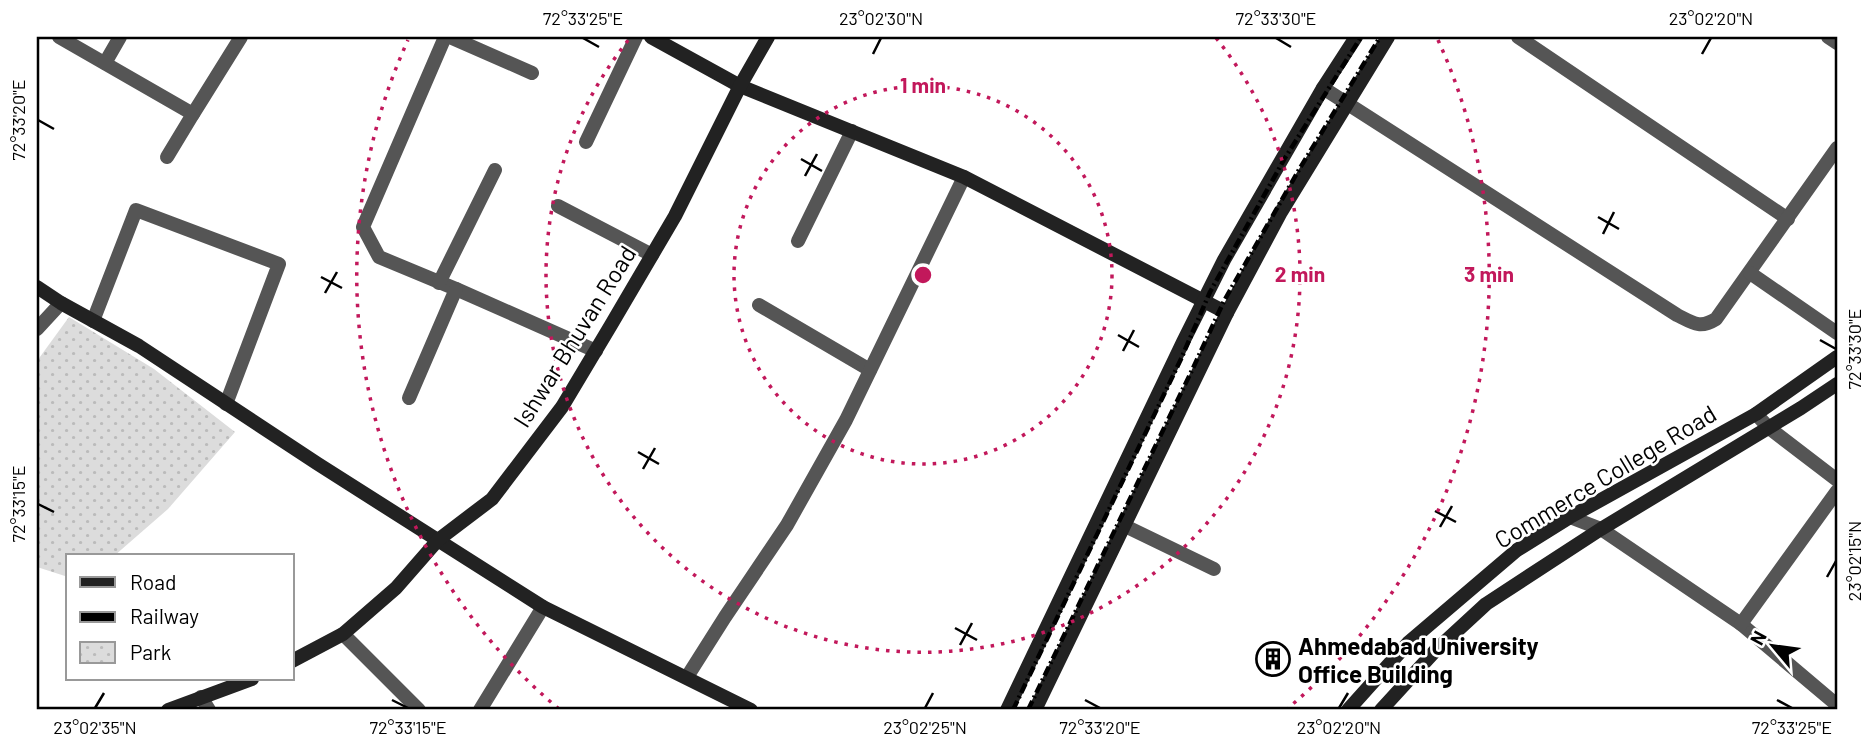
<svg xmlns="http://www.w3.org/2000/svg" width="1874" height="747" font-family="Barlow,sans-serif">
	<defs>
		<pattern id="park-dots" width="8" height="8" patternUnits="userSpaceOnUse" patternTransform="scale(1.75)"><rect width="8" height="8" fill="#dcdcdc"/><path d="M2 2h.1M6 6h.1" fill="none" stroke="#bbb" stroke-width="1.8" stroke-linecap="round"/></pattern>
	</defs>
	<rect width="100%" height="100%" fill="#fff"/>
	<polygon fill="url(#park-dots)" points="69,317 154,369 235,432 168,509 114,556 68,556 68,577 37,567 37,361"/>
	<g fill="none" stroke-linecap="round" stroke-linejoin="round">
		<g stroke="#555" stroke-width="14">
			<polyline points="59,37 193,114 241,37"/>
			<polyline points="445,37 363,227 379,257 456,289 596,351"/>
			<polyline points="450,37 532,73"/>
			<polyline points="1518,37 1788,219"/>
			<polyline points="1828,37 1837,43"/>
			<polyline points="105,63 120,37"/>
			<path d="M1323,88l354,227c16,8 23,14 39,4l121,-171"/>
			<polyline points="586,142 636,37"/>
			<polyline points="167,157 193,114"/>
			<polyline points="558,206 652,255"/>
			<polyline points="798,241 852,131"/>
			<polyline points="1750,273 1837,333"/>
			<polyline points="439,283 495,170"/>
			<polyline points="759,305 870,370"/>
			<polyline points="93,321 136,210 279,264 226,404"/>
			<polyline points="37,329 61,303"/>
			<polyline points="409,398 456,289"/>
			<polyline points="1756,414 1769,428 1837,480"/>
			<polyline points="1570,517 1601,529 1741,624 1837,705"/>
			<polyline points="1125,526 1214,569"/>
			<polyline points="1741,624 1837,491"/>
			<polyline points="343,634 419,710"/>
			<polyline points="687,677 725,617 787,525 846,420 964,177"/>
			<polyline points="201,697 209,710"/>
			<polyline points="480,710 543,607"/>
		</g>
		<g stroke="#222" stroke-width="14">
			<polyline points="651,37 740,86 964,177 1227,313"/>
			<polyline points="37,287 61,303 139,346 318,464 543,607 751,710"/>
			<polyline points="292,661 343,634 396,588 438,540 492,499 562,407 611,325 675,216 740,86 768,37"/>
			<polyline points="168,710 252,679"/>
			<polyline points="1007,710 1183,342 1224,260 1323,88 1356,37"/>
			<polyline points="1035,710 1227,313 1281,212 1388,37"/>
			<polyline points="1348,710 1409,642 1517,550 1570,517 1756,414 1837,357"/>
			<polyline points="1381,710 1435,651 1486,604 1601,529 1801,408 1837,384"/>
		</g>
		<g stroke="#000" stroke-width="4.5" stroke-dasharray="10 3.5 2 3.5" stroke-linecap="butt">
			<polyline points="1013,710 1181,359 1210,292 1285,158 1361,37"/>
			<polyline points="1028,710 1194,366 1224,301 1300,168 1380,37"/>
		</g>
	</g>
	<path fill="none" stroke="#000" stroke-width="2.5" d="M583,38l16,9M1276,38l15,9M873,54l8,-16M1702,54l9,-16M38,120l16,9M801,159l21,12M805,176l12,-22M1598,217l21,12M1603,234l11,-22M321,277l21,11M325,293l12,-21M1118,335l21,12M1820,340l16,9M1123,351l11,-21M638,452l21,12M643,469l12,-21M38,504l16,8M1435,511l21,11M1440,527l12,-21M1827,577l9,-16M955,628l22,12M960,645l12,-22M392,700l16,8M1085,700l15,8M1777,700l15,8M95,708l9,-15M925,708l8,-15M1339,708l9,-15"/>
	<g fill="none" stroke="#c2185b" stroke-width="3.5" stroke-dasharray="3.5 7">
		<circle cx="923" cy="275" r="189"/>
		<path d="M1216 38A377 377 0 1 1 630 38"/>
		<path d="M559 709A566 566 0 0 1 408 40M1438 40A566 566 0 0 1 1287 709"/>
	</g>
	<defs>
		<g id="building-ring" transform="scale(1.75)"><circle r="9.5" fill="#fff" stroke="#000" stroke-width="1.5"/><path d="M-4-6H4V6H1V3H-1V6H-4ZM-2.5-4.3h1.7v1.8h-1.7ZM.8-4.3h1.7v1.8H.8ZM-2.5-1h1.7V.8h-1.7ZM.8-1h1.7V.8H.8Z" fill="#000"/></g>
	</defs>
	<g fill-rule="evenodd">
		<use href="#building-ring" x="1273" y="659"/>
	</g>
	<g text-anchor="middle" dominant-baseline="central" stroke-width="5" stroke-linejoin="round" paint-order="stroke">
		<g font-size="24" fill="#000" stroke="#fff">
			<text transform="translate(574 336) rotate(-58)">Ishwar Bhuvan Road</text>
			<text transform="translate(1605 476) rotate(-31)">Commerce College Road</text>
		</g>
		<g font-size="24" font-weight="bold" fill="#000" stroke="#fff" text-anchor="start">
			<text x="1298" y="645">Ahmedabad University<tspan x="1298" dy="28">Office Building</tspan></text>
		</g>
	</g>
	<circle cx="923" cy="275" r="10" fill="#c2185b" stroke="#fff" stroke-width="3.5"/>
	<g font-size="21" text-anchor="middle" font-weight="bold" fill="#c2185b" stroke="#fff" stroke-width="5" stroke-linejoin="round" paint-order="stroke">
		<text x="923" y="93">1 min</text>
		<text x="1300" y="282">2 min</text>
		<text x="1489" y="282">3 min</text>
	</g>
	<rect width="1874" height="747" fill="none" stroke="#ffffff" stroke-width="77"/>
	<rect x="66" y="554" width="228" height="126" fill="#ffffff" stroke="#999999" stroke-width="2"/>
	<rect x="80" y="577" width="35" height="10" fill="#222222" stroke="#999999" stroke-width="2"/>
	<text x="130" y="590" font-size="21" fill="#000000">Road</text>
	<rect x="80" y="612" width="35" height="10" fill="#000000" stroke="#999999" stroke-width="2"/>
	<text x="130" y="624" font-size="21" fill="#000000">Railway</text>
	<rect x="80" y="642" width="35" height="21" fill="url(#park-dots)" stroke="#999999" stroke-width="2"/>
	<text x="130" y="660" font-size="21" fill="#000000">Park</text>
	<g transform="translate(1773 646) rotate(299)" stroke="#ffffff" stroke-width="5" paint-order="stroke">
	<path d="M0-5L12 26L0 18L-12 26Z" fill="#000000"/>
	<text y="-10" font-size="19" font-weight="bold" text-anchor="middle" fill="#000000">N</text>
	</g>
	<rect x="38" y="38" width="1798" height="670" fill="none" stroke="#000" stroke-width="2.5"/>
	<g font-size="18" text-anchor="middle" fill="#000">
		<text x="583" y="25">72°33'25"E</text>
		<text x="881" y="25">23°02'30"N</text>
		<text x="1276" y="25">72°33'30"E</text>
		<text x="1711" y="25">23°02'20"N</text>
		<text transform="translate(19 120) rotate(-90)" y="6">72°33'20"E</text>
		<text transform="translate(1855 349) rotate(-90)" y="6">72°33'30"E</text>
		<text transform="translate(19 504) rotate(-90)" y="6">72°33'15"E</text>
		<text transform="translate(1855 561) rotate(-90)" y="6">23°02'15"N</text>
		<text x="95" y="734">23°02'35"N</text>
		<text x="408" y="734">72°33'15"E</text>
		<text x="925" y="734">23°02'25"N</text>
		<text x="1100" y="734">72°33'20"E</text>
		<text x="1339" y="734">23°02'20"N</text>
		<text x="1792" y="734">72°33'25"E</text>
	</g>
</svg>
